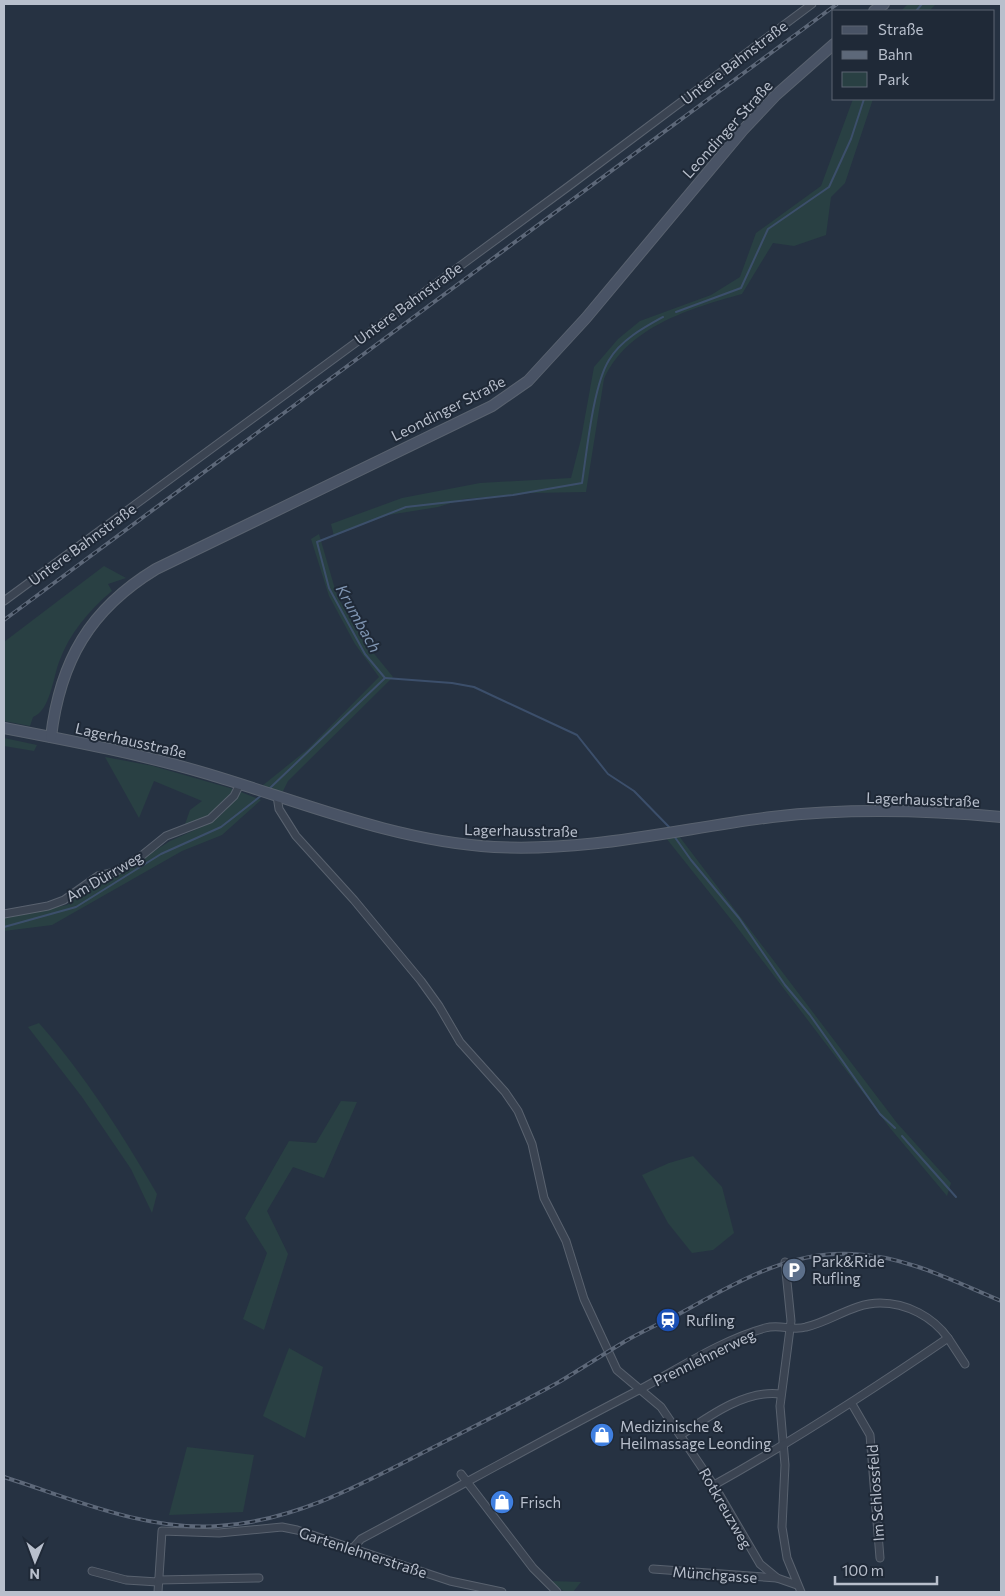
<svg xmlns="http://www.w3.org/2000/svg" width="1005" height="1596" font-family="Commissioner,sans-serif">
	<rect width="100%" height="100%" fill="#263242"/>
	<g fill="#294043">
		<polygon points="908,4 936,4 929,11 901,11"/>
		<path d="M853,99h20l-28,84 -14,14 -5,38 -32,11 -21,-3 -31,51c-51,14 -115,33 -138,85l-18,113 -55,1 -67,6 -26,8 -50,8 -54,21 -3,-12 71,-26 78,-15 91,-5 10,-39 13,-72 24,-28 22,-18 71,-26 29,-18 16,-44 65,-47z"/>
		<polygon points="319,534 337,596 363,640 393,677 288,781 282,793 262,786 308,749 379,677 355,644 329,596 311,539"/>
		<path d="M104,566l22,12 -18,6 4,7c-23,19 -43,43 -53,71 -6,16 -9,49 -26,55l-3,9 -26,-5v-79z"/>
		<polygon points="4,738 37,745 34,751 4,746"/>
		<polygon points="105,757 153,766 233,789 232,792 210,815 184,827 190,810 202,801 154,781 139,818"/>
		<polygon points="241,792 261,800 222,835 182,851 52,925 4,931 4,917 67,905 100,882 117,875 170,841 206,825 221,815"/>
		<polygon points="679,836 897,1123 951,1183 947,1196 890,1128 733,922 666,838"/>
		<path d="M39,1023c46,52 83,111 118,171l-5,19 -21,-44 -49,-72 -54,-70z"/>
		<polygon points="341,1101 357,1102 324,1178 293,1167 267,1211 288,1254 264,1330 243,1319 267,1253 245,1218 289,1141 316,1143"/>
		<polygon points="693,1156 722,1187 734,1233 713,1250 692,1253 668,1223 642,1175 669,1163"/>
		<polygon points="289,1348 323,1367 305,1438 263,1416"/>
		<polygon points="187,1447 254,1455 243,1512 169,1515"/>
		<polygon points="550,1581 581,1582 573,1592 565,1592"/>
	</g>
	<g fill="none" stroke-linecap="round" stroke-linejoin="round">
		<g stroke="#3c4f6b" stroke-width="2">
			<polyline points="916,11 922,4"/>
			<polyline points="676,312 741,288 768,229 829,187 851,139 864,99"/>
			<polyline points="385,678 452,683 474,687 577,735 608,774 634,791 671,829"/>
			<path d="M269,789l116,-111 -20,-24 -36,-66 -12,-46 89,-35 107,-12 69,-12c5,-32 11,-97 27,-123 12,-20 34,-32 54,-43"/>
			<polyline points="674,836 691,860 739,918 785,985 810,1015 880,1114 895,1128"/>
			<polyline points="4,927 76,907 161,854 221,827 262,795"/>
			<polyline points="902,1136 956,1197"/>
		</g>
		<g stroke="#59626f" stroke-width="9">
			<g id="street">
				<polyline points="4,601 569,186 812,4"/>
				<polyline points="277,796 279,809 296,836 354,900 421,981 439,1006 460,1042 505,1092 518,1111 532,1144 544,1198 566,1241 584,1299 617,1370 661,1407 715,1487 760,1564 777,1578 797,1585"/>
				<polyline points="4,914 48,906 64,900 98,876 115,872 140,857 166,836 210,819 234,796 240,784"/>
				<polyline points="785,1262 791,1321 780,1406 785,1465 782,1527 787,1558 801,1592"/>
				<polyline points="852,1404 870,1435 880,1558"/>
				<path d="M681,1435c28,-19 65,-46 100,-41"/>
				<polyline points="461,1474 533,1568 557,1592"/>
				<path d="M714,1485c81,-45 158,-95 234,-147l17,26"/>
				<path d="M353,1548l8,-9c92,-49 183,-100 276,-148 40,-21 84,-51 128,-63 15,-4 27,3 41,-1 26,-6 47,-24 74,-24 27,0 53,14 68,35"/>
				<polyline points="653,1569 777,1578"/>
				<polyline points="92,1571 126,1580 158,1582"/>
				<polyline points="158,1580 259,1578"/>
				<polyline points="158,1592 162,1531 219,1533 282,1527 297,1530 450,1581 502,1592"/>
			</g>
		</g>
		<g stroke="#59626f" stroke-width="12">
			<g id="secondary">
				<polyline points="874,11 884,4"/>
				<path d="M4,728c68,13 137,26 204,46 94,28 186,67 286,73 97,5 183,-18 278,-30 76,-9 153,-7 229,0"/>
				<path d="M51,737c9,-76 39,-128 105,-168l336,-163 36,-25 58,-63 157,-188 33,-35 58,-51"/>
			</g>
		</g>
		<use href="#street" stroke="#3b4452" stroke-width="7"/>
		<use href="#secondary" stroke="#495365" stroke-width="10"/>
		<g stroke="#5d6879" stroke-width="4">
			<g id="rail">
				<polyline points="4,620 837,4"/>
				<path d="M4,1477c69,22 141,54 214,49 78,-5 144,-42 212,-77 43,-22 87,-44 129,-67 22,-13 43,-27 65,-40 17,-10 35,-18 53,-27 55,-30 111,-65 176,-61 53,2 100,27 148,47"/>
			</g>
		</g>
		<use href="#rail" stroke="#1f2937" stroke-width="2" stroke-dasharray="5.5" stroke-linecap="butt"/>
	</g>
	<defs>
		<g id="parking-disc" transform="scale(1.25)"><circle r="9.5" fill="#5c6f8a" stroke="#1f2937"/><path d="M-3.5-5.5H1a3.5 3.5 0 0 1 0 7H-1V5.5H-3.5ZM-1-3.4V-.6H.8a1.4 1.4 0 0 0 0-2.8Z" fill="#fff"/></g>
		<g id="station-disc" transform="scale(1.25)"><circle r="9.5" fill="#1a4fb4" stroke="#1f2937"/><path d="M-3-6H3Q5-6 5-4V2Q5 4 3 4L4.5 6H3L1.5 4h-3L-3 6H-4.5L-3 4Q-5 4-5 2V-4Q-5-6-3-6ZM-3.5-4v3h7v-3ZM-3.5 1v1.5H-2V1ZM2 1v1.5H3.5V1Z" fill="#fff"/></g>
		<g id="shop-disc" transform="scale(1.25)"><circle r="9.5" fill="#3f7fe0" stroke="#1f2937"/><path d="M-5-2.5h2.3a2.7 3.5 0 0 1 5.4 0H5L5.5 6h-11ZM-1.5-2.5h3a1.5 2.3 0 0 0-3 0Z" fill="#fff"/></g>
	</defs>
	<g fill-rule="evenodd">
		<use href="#parking-disc" x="794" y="1270"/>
		<use href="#station-disc" x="668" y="1320"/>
		<use href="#shop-disc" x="602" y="1435"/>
		<use href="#shop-disc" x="502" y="1502"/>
	</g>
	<g text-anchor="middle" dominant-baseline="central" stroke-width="4" stroke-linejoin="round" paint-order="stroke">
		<g font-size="15" fill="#b8bfcc" stroke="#1f2937">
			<text transform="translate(734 62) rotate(-37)">Untere Bahnstraße</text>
			<text transform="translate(727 129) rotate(-48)">Leondinger Straße</text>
			<text transform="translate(408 303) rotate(-36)">Untere Bahnstraße</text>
			<text transform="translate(448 408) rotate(-27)">Leondinger Straße</text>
			<text transform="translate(82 544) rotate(-36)">Untere Bahnstraße</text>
			<text transform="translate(131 740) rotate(13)">Lagerhausstraße</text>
			<text transform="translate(923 799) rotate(2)">Lagerhausstraße</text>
			<text transform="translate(521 830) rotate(1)">Lagerhausstraße</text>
			<text transform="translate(104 876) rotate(-30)">Am Dürrweg</text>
			<text transform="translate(704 1357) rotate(-26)">Prennlehnerweg</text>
			<text transform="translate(875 1493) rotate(-94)">Im Schlossfeld</text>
			<text transform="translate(726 1508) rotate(60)">Rotkreuzweg</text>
			<text transform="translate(363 1552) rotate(18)">Gartenlehnerstraße</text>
			<text transform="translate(715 1574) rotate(4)">Münchgasse</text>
		</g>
		<g font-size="15" fill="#b8bfcc" stroke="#1f2937" text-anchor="start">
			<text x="812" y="1261">Park&amp;Ride<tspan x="812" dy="17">Rufling</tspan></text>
			<text x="686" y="1320">Rufling</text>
			<text x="620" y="1426">Medizinische &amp;<tspan x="620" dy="17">Heilmassage Leonding</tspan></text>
			<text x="520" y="1502">Frisch</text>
		</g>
		<g font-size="16" font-style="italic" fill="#7f95b2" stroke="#1f2937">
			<text transform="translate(359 618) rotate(61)">Krumbach</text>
		</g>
	</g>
	<rect width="1005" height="1596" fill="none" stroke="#b8bfcc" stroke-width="10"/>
	<rect x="832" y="10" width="162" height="90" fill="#1f2937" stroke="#5c6573"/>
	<rect x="842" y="26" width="25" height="8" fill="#495365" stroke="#5c6573"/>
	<text x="878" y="35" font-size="15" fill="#b8bfcc">Straße</text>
	<rect x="842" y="51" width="25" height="8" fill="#5d6879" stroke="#5c6573"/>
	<text x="878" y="60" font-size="15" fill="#b8bfcc">Bahn</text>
	<rect x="842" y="72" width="25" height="15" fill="#294043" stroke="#5c6573"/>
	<text x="878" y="85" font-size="15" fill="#b8bfcc">Park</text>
	<g transform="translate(35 1561) rotate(181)" stroke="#1f2937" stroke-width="4" paint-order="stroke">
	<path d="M0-4L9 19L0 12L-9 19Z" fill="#b8bfcc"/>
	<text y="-8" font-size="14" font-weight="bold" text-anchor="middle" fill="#b8bfcc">N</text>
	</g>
	<path d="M835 1576v8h102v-8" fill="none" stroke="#b8bfcc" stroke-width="2.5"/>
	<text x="842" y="1576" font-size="15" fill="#b8bfcc" stroke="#1f2937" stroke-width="4" paint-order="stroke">100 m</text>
</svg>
